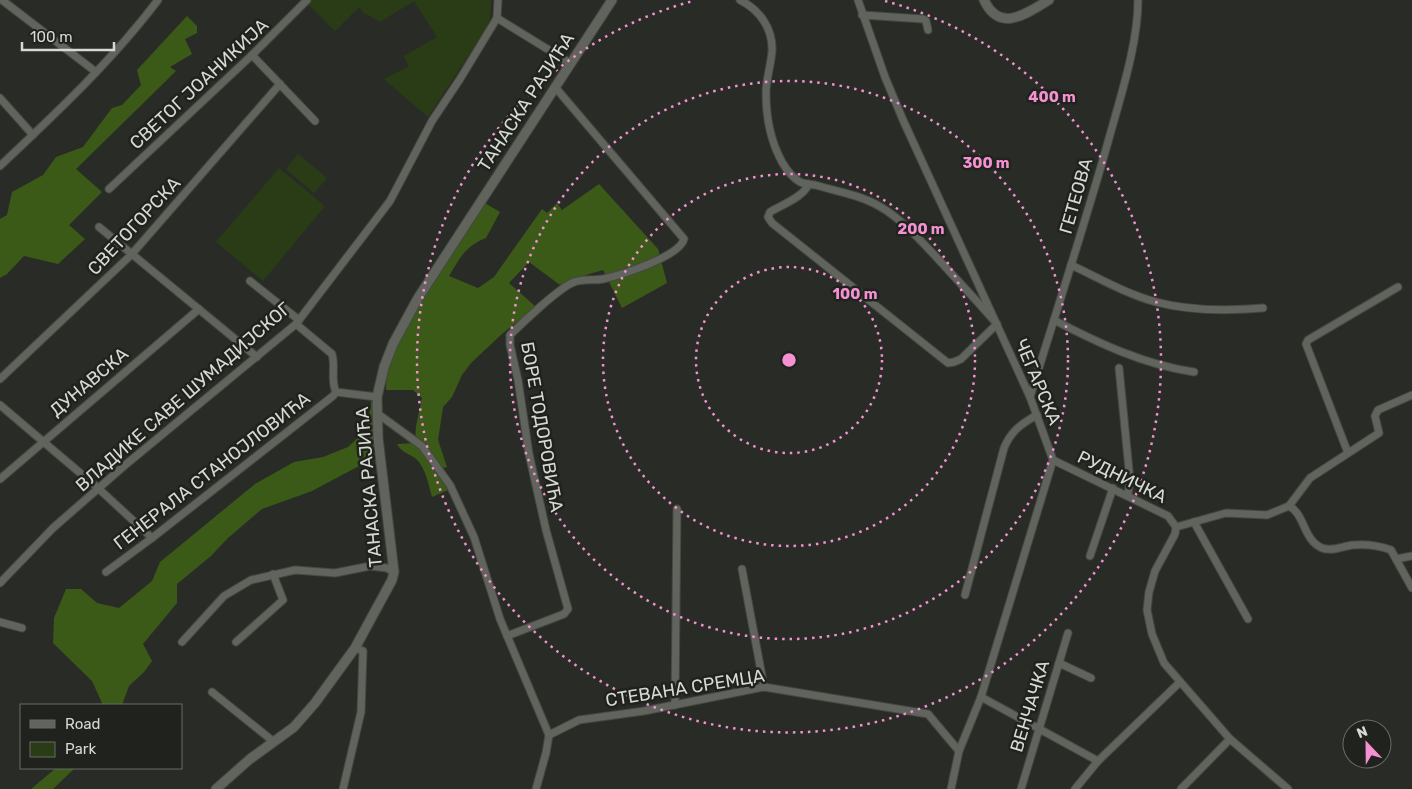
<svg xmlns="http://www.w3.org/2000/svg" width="1412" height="789" font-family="Rubik,sans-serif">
	<rect width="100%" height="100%" fill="#292c26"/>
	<g fill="#293c15">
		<polygon points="311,0 491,0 490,19 487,27 428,117 384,79 409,66 404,56 437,37 414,1 380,22 364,13 359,7 335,31 308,4"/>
		<polygon points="298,154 327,178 314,193 286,169"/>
		<polygon points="279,168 325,206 263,281 216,242"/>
	</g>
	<g fill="#3b5a18">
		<polygon points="187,16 197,26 197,33 185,39 192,54 170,67 176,71 76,169 102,192 69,225 85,239 58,264 24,256 7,274 0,278 0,219 7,215 12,192 43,175 56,157 83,147 112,108 122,105 141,85 137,70"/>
		<path d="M599,184l59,65 9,34 -45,25 -19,-38 -24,7 -19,8 -31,-23 -20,21 27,24 -33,26 -32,30 -9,12 -10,22 -9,10 -5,33 9,27 -13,3 9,9 5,11 -16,7c-3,-11 -6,-26 -13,-35 -6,-8 -17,-8 -22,-18l18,-1 1,-17 6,-28 -9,-8h-27c0,-47 29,-87 55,-125 14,-21 28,-42 42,-63l17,10 -14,26c-21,8 -26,20 -37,38l29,12 16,-11 48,-68 5,4 10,-10 5,7z"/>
		<polygon points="372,398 374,458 312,491 262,509 228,538 211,556 177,584 177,603 143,644 152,661 144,672 129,686 122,705 100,705 102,703 92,681 53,643 54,618 66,589 81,589 97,603 119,608 152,581 160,562 255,484 294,462 323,457 348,447 367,429"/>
		<polygon points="56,768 75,768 53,789 31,789"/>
	</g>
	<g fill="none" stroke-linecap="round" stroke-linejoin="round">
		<g stroke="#454842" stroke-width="9">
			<g id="minor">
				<polyline points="2,0 96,72"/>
				<polyline points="498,0 497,18 570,63"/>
				<path d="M740,0c20,10 33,29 32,51 -1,14 -6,28 -6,42 0,23 5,49 16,69 4,7 11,16 18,20 4,2 10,2 15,3 21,6 45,10 64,21 23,13 42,35 59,53 20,22 40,43 59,65l-36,35 -7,3 -6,1 -176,-140 -4,-6 2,-5c13,-8 32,-14 39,-28"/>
				<polyline points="858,0 885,77 903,120 1030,397 1053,460 981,697 959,751 951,789"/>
				<polyline points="862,15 923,19 926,21 928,30"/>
				<polyline points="252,55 315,121"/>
				<polyline points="0,98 33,135"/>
				<path d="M0,166c55,-52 112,-105 158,-166"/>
				<polyline points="109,189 252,55 307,0"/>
				<polyline points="99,227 257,357"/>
				<path d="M1071,265c28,13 55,29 85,37 34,9 72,9 107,6"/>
				<polyline points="250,281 299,320"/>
				<path d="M1054,320c44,23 91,45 140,52"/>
				<path d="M296,324l36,30c4,13 -2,26 4,38l41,5"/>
				<polyline points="1119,368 1130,480 1128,495"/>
				<polyline points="0,379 131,255 280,84"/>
				<path d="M1030,397c26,-85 54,-170 78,-255 12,-44 30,-97 30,-142"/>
				<polyline points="0,405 99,489 152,538"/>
				<polyline points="378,414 422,446 450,485 474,537 500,619 549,735 546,753 536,789"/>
				<polyline points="1348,453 1306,344 1308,340 1398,287"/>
				<polyline points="1053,460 1168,516 1176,527"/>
				<polyline points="0,479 199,309"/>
				<path d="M1289,506c16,8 14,34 33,42 10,4 21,-2 31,-3 13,-1 25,0 38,5l21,38"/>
				<polyline points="1194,522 1248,619"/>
				<polyline points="1176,527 1175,534 1155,571 1149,592 1147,610 1152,634 1164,663 1230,739 1288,789"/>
				<polyline points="1176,527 1226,513 1267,515 1289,506 1310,478 1379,433 1375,416 1378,410 1412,395"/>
				<polyline points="1090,556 1113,488"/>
				<polyline points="1396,559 1412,556"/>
				<polyline points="742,569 764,687"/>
				<polyline points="106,572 152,538 333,396 336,392"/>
				<polyline points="0,583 53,528 124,466 296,324 390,201 432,121 460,79 497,18"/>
				<path d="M965,595l39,-147c7,-17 17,-24 33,-33"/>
				<polyline points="0,622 22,628"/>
				<path d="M507,636l57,-22 4,-5 -22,-79 -17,-76 -11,-74 -8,-35v-10c13,-13 47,-45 62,-52 10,-5 21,-2 31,-4 18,-4 76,-22 81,-40l-129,-152"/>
				<polyline points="182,642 224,596 251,580 295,570 335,573 370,566 387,568 394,572"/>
				<polyline points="236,642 283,600 273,574"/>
				<polyline points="1059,663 1091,678"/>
				<polyline points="212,692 274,742"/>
				<polyline points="981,697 1098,761"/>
				<polyline points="675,705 677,509"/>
				<polyline points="549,735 579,720 644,711 764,687 928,714 959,751"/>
				<polyline points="343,789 361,712 363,651 355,648"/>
				<polyline points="1021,789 1068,633"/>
				<polyline points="1075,789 1098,761 1180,682"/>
				<polyline points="1181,789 1230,739"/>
			</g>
		</g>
		<g stroke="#454842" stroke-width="11">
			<g id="tertiary">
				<path d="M984,0c16,34 43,13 65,0"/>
				<polyline points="216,789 250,759 294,727 315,703 355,648 392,580 394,572 378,438 377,397 384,367 393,344 418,298 612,0"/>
			</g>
		</g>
		<use href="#minor" stroke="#60645d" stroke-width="7"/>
		<use href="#tertiary" stroke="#60645d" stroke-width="9"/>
	</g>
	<g fill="none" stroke="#f591d2" stroke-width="2.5" stroke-dasharray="2.5 5">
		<circle cx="789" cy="360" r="93"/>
		<circle cx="789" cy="360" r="186"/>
		<circle cx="789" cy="360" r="279"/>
		<path d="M885 1A372 372 0 1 1 693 1"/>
	</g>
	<g text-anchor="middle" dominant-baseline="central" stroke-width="5" stroke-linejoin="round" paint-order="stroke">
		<g font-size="18" fill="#d7d9d5" stroke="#1f221d">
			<text transform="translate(199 84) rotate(-43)">СВЕТОГ ЈОАНИКИЈА</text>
			<text transform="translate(526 102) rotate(-57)">ТАНАСКА РАЈИЋА</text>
			<text transform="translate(1076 196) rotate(-74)">ГЕТЕОВА</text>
			<text transform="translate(134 226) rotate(-47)">СВЕТОГОРСКА</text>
			<text transform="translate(89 382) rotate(-40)">ДУНАВСКА</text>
			<text transform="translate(1038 382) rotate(67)">ЧЕГАРСКА</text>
			<text transform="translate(183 397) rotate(-41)">ВЛАДИКЕ САВЕ ШУМАДИЈСКОГ</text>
			<text transform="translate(542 427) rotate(80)">БОРЕ ТОДОРОВИЋА</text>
			<text transform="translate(212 471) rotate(-38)">ГЕНЕРАЛА СТАНОЈЛОВИЋА</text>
			<text transform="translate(1122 477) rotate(26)">РУДНИЧКА</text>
			<text transform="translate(369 487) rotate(-95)">ТАНАСКА РАЈИЋА</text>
			<text transform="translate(685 688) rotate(-9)">СТЕВАНА СРЕМЦА</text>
			<text transform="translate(1030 706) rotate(-73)">ВЕНЧАЧКА</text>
		</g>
	</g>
	<circle cx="789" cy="360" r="8" fill="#f591d2" stroke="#1f221d" stroke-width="2.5"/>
	<g font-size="15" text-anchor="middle" font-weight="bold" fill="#f591d2" stroke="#1f221d" stroke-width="5" stroke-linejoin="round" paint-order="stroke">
		<text x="1052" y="102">400 m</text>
		<text x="986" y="168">300 m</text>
		<text x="921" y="234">200 m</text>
		<text x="855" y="299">100 m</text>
	</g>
	<rect x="20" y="704" width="162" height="65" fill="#1f221d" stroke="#696b67"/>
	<rect x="30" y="720" width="25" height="8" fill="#60645d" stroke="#696b67"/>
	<text x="65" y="729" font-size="15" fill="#d7d9d5">Road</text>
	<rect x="30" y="742" width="25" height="15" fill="#293c15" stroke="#696b67"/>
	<text x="65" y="754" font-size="15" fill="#d7d9d5">Park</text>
	<g transform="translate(1367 744) rotate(338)"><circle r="24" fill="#1f221d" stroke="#696b67"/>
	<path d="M0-4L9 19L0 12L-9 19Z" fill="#f591d2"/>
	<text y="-8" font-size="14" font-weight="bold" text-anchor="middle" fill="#d7d9d5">N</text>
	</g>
	<path d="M22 42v8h92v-8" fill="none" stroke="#d7d9d5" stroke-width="2.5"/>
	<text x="30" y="42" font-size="15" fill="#d7d9d5" stroke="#1f221d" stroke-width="4" paint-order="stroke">100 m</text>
</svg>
